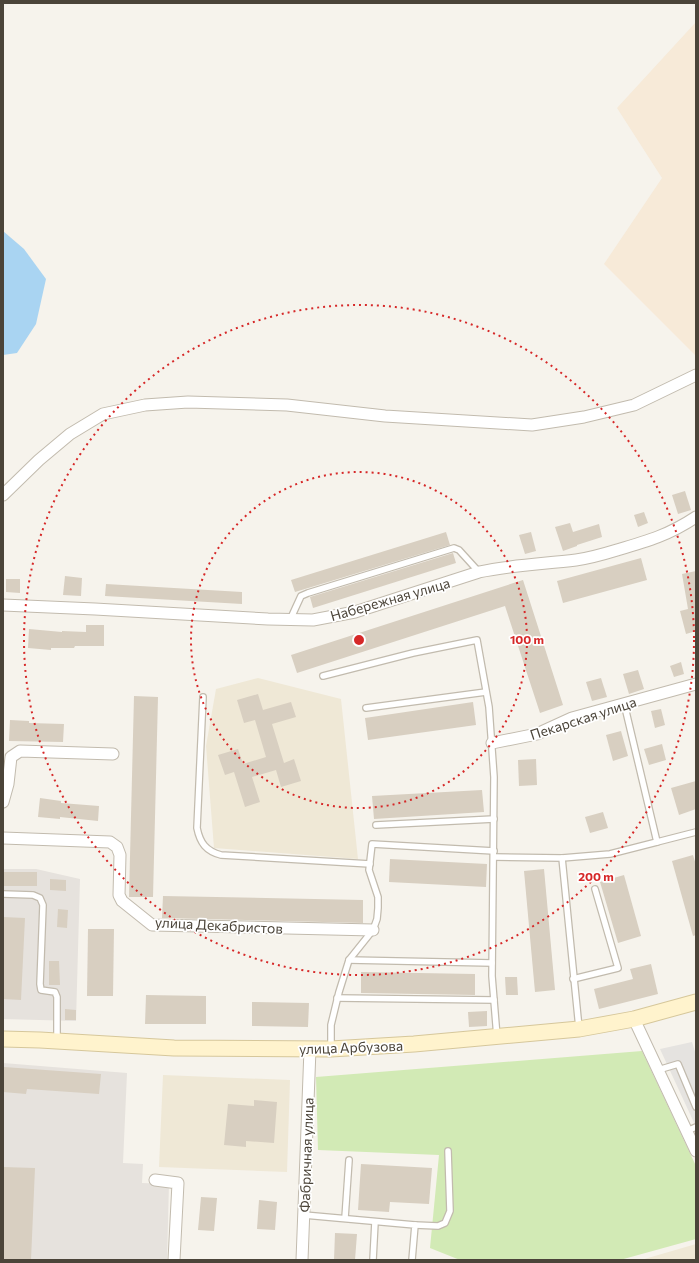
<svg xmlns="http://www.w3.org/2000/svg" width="699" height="1263" font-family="Commissioner,sans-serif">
	<rect width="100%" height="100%" fill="#f6f3ec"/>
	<polygon fill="#f7ead8" points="696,22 696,356 604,264 662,178 617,108"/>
	<g fill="#e6e2dd">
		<polygon points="3,869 36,869 80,879 76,1021 3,1019"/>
		<polygon points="3,1063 127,1073 123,1163 143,1164 142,1183 169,1184 167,1260 3,1260"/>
	</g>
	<g fill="#efe8d6">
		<polygon points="258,678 341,699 358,859 214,848 206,746 216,689"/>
		<polygon points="163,1075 290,1080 287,1172 159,1167"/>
		<polygon points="696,1244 696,1260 641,1260"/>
	</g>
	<polygon fill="#d2eab5" points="642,1051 696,1166 696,1239 620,1260 460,1260 430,1248 439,1155 318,1150 316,1077"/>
	<polygon fill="#e5e3e0" points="692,1042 696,1055 696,1127 660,1049"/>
	<polygon fill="#a9d4f2" points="3,231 24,249 46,279 36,324 17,353 3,355"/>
	<g fill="#d8cfc1">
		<polygon points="685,491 691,510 678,514 672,495"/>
		<polygon points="644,512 648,523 638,527 634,515"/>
		<polygon points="570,523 573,532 599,524 602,537 577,545 577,546 563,551 555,527"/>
		<polygon points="446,532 450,545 295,592 291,580"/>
		<polygon points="531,532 536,551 525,554 519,535"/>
		<polygon points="453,553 456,563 313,608 310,597"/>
		<polygon points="641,558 647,580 563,603 557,581"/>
		<polygon points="696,571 696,631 686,634 680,611 688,609 682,574"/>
		<polygon points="65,576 82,578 81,596 63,595"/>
		<polygon points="6,579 20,579 20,593 6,592"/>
		<polygon points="523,580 563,705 540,713 505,606 297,673 291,655"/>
		<polygon points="106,584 242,592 242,604 105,596"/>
		<polygon points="86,625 104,625 104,646 75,646 74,648 51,648 51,650 28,648 29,629 62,632 62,631 86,632"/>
		<polygon points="681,662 684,674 674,677 670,666"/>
		<polygon points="638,670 644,689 629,694 623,674"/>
		<polygon points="601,678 607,697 592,701 586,682"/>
		<polygon points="258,694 263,710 291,702 296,717 272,724 284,763 294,759 301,781 281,787 276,770 252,777 260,802 245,807 234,772 225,775 218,755 238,749 243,764 266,757 255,720 244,723 237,700"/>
		<polygon points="134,696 158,697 153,897 129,897"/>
		<polygon points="473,702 476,725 368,740 365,718"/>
		<polygon points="661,709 665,725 655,728 651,711"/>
		<polygon points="10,720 29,721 29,723 64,724 63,742 9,741"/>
		<polygon points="621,731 628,756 613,761 606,735"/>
		<polygon points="662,744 666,760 649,765 644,749"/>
		<polygon points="536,759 537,785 519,786 518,760"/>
		<polygon points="696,781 696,809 679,815 671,788"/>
		<polygon points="482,790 484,812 374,819 372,796"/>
		<polygon points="40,798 61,801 61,803 99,806 98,821 60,817 60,819 38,817"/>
		<polygon points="603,812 608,828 590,833 585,817"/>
		<polygon points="693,855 696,865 696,935 693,936 672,861"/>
		<polygon points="390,859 487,864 486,887 389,882"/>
		<polygon points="544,869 555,990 535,992 524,871"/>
		<rect x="3" y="872" width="34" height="14"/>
		<polygon points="624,875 641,936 618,943 600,882"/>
		<polygon points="50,879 66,880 66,891 50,890"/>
		<polygon points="163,896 363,900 363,923 162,918"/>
		<polygon points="58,909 68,910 67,928 57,927"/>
		<polygon points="3,917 25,918 21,1000 3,999"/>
		<polygon points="88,929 114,929 113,996 87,996"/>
		<polygon points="49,961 59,961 60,985 49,985"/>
		<polygon points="651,964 658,994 599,1009 594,989 633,979 630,969"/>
		<polygon points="361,972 475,974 475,995 361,993"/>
		<polygon points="505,977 517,977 518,995 506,995"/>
		<polygon points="146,995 206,996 206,1024 145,1024"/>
		<polygon points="252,1002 309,1003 308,1027 252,1026"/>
		<polygon points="65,1009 76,1010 76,1020 65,1020"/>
		<polygon points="487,1011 487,1026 469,1027 468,1012"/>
		<polygon points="4,1067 101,1074 99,1094 27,1089 26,1094 3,1092"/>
		<polygon points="254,1100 277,1102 274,1143 246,1141 246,1147 224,1145 228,1104 254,1106"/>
		<polygon points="361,1164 432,1168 429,1204 390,1202 389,1212 358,1210"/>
		<polygon points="3,1167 35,1168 31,1260 3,1260"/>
		<polygon points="201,1197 217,1198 214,1231 198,1230"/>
		<polygon points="259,1200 277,1202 275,1230 257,1229"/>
		<polygon points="335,1233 357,1234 355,1260 334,1260"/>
	</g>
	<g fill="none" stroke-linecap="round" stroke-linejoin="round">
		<g stroke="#c2bbae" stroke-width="8">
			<g id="lane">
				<polyline points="290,620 301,596 308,593 454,548 459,550 479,572"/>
				<polyline points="323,676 413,653 477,640 489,707 494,777 492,976 497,1037"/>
				<path d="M203,697l-6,131c3,15 9,23 24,27l149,9"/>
				<polyline points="366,708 486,692"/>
				<polyline points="376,825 494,819"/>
				<polyline points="657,842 696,832"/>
				<polyline points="494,857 562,858 579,1028"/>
				<polyline points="562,858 610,854 657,842 624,703"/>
				<polyline points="3,894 33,895 40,898 43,905 40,984 41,990 55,992 57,997 57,1041"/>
				<polyline points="349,960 492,963"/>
				<polyline points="573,979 618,968 595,889"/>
				<polyline points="337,998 494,1000"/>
				<polyline points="331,1049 331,1025 339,992 349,960 373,930 377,919 378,908 378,897 369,870 372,844 494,851"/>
				<polyline points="658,1070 678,1064 696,1107"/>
				<polyline points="687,1131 696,1127"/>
				<polyline points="304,1215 415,1225 412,1260"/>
				<polyline points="345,1218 349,1160"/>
				<polyline points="415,1225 438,1226 445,1223 450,1211 448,1151"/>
				<polyline points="373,1260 375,1222"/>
			</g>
		</g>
		<g stroke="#c2bbae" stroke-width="13">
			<g id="street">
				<polyline points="3,495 39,460 70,434 103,414 145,405 188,402 287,405 385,416 532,425 584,417 634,405 696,375"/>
				<path d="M3,605l92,4 173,10 45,1 42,-8 124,-40c32,-7 64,-8 97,-12 14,-2 28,-6 41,-10 31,-9 52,-15 79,-33"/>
				<polyline points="492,743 537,734 572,718 696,684"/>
				<polyline points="3,802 8,784 11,757 20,751 113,754"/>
				<polyline points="3,838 110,842 117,847 120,855 119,895 122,901 152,925 373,930"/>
				<polyline points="634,1019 696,1151"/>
				<polyline points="155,1180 178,1183 174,1260"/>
				<polyline points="302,1260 310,1049"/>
			</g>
		</g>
		<g stroke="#d6c79b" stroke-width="17">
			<polyline id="secondary" points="3,1039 40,1040 174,1048 331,1049 414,1044 579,1029 634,1019 696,1002"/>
		</g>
		<use href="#lane" stroke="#fff" stroke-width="5.5"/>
		<use href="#street" stroke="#fff" stroke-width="11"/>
		<use href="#secondary" stroke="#fff3cd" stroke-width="15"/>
	</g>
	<g fill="none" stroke="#d62828" stroke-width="2" stroke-dasharray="2 4">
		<circle cx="359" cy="640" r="168"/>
		<circle cx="359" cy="640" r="335"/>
	</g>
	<g text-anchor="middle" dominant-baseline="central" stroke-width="3.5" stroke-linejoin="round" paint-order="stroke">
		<g font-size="14" fill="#4b4439" stroke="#fff">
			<text transform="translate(390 599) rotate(-16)">Набережная улица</text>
			<text transform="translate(583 718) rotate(-18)">Пекарская улица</text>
			<text transform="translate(219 925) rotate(3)">улица Декабристов</text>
			<text transform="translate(351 1047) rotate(-2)">улица Арбузова</text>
			<text transform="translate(306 1155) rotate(-88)">Фабричная улица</text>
		</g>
	</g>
	<circle cx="359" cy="640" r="6" fill="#d62828" stroke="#fff" stroke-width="2"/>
	<g font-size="12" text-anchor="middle" font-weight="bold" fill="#d62828" stroke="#fff" stroke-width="3.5" stroke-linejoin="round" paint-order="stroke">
		<text x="527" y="644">100 m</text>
		<text x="596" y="881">200 m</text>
	</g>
	<rect width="699" height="1263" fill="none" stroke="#4b4439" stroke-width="8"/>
</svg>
